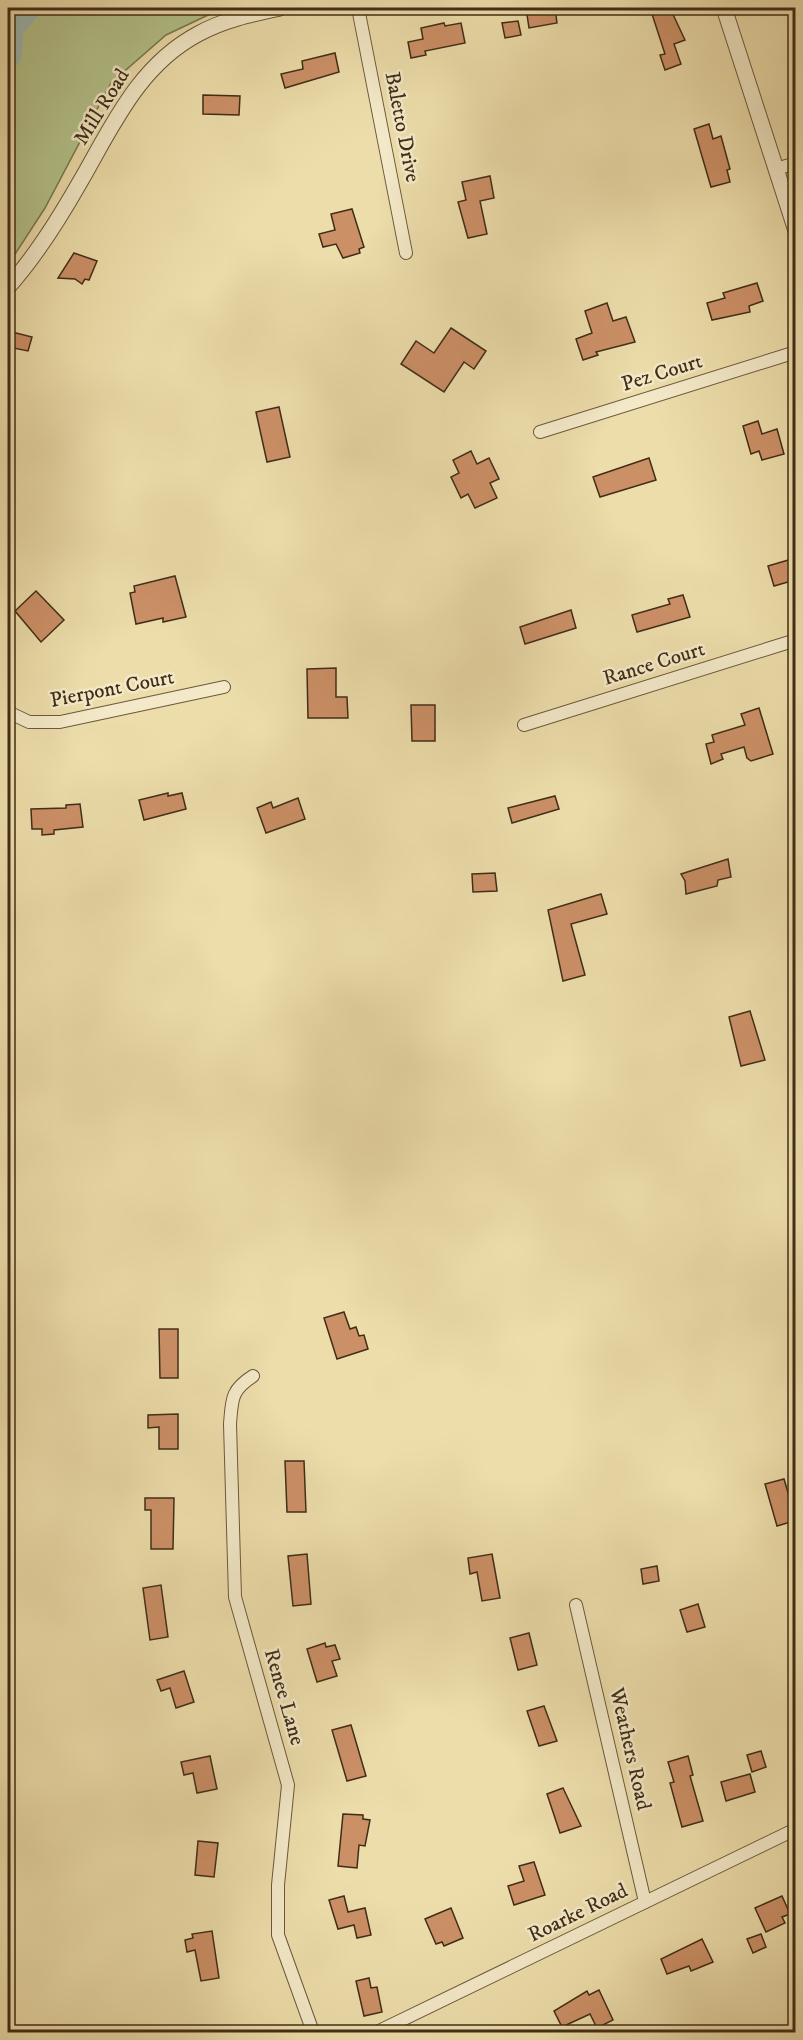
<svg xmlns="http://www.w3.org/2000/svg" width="803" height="2040" font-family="'IM FELL DW Pica',serif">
	<rect width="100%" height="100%" fill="#ecddaa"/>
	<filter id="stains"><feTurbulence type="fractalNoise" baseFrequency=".00333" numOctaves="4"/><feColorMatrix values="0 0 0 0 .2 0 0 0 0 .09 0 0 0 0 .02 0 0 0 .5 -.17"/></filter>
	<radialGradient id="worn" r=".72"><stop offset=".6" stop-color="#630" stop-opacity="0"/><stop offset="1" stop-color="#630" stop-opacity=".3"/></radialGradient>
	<polygon fill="#b4c28b" stroke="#7a7852" stroke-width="1.5" points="8,8 223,8 166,35 111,83 45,208 8,265"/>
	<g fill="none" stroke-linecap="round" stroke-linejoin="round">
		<polyline stroke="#9cbab2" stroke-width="27" points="8,55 10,29 27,8"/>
	</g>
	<g fill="#cc9067" stroke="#402d18" stroke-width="1.5">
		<polygon points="526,8 555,8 557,23 529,28"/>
		<polygon points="670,8 685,40 674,44 681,64 665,70 660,55 665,54 652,14"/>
		<polygon points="518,21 521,35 505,38 502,23"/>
		<polygon points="444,23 445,26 461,23 465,43 425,51 426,55 411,58 408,42 423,39 421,28"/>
		<polygon points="335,53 339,72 285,88 281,74 303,69 302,61"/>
		<polygon points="203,95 240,96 239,115 203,114"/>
		<polygon points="709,124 713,139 721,136 730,169 727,170 730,182 711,187 694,129"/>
		<polygon points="490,176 494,198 480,201 487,234 468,238 458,202 466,200 462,182"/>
		<polygon points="352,209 364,247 359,249 360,253 343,258 336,244 323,247 319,234 335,230 331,214"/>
		<polygon points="74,253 97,261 89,280 85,279 82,284 75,279 58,278"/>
		<polygon points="757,283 763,301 749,306 750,312 712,320 707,303 725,298 723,293"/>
		<polygon points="607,303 613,321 626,317 635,342 596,352 598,355 583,360 576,339 592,333 585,311"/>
		<polygon points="451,328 486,351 474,369 464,362 444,392 401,364 416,341 434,353"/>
		<polygon points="8,331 32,337 28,351 8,347"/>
		<polygon points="279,407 290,457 267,462 256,412"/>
		<polygon points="758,421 762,434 777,429 784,454 762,460 759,451 751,454 743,426"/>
		<polygon points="471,451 477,464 489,458 499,479 490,483 497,498 475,508 468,494 461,498 451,477 459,473 453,460"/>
		<polygon points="649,458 656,480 600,497 593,477"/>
		<polygon points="795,558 795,580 774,586 768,566"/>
		<polygon points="175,576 186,617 163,622 163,618 136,624 130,593 135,592 134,586"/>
		<polygon points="36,591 64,620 41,642 15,611"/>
		<polygon points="683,595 690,617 637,632 632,615 670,604 668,599"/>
		<polygon points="571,610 576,628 525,644 520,627"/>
		<polygon points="336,668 336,697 347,697 348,718 308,718 307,669"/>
		<polygon points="411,705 435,705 435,741 412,741"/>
		<polygon points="759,708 773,754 751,761 747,758 744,747 721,754 723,759 711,764 706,744 714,742 712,735 745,725 741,714"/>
		<polygon points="168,793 168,796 182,793 186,809 144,820 139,800"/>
		<polygon points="555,796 559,809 512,823 508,808"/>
		<polygon points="298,798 305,819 266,833 257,808 271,802 273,808"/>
		<polygon points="80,804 83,827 54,830 54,834 42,835 42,829 32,829 31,809 66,808 66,805"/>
		<polygon points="728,859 731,877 718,880 717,886 686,894 685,881 681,874"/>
		<polygon points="495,873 497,891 473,892 472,874"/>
		<polygon points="601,894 607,914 571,924 585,975 563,981 548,910"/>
		<polygon points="750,1011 765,1060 741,1066 729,1017"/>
		<polygon points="344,1312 350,1329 356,1327 359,1336 364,1335 368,1349 337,1359 324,1318"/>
		<polygon points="159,1329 178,1329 178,1378 160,1378"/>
		<polygon points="178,1414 178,1449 159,1449 159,1427 148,1428 148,1415"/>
		<polygon points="285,1461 304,1461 306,1512 287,1512"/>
		<polygon points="784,1479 789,1496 795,1494 795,1512 792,1513 794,1521 777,1526 765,1484"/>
		<polygon points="145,1498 174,1498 173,1549 151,1549 151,1510 145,1510"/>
		<polygon points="307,1554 311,1604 293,1606 288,1556"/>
		<polygon points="492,1554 500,1598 482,1601 477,1572 470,1574 468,1558"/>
		<polygon points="657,1566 659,1581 643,1584 641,1569"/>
		<polygon points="161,1585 168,1637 150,1640 143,1588"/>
		<polygon points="698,1604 705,1627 687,1632 680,1610"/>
		<polygon points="529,1633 537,1665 518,1670 510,1638"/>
		<polygon points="325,1643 326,1647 335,1645 340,1659 332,1661 337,1676 317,1682 307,1649"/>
		<polygon points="184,1671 194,1702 176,1708 170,1688 161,1691 157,1680"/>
		<polygon points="544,1706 557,1741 539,1746 527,1711"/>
		<polygon points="351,1725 366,1776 347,1781 332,1730"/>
		<polygon points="761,1751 766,1767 752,1772 747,1755"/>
		<polygon points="210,1756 217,1789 197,1793 193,1773 184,1775 181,1762"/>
		<polygon points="688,1756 693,1775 690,1776 703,1821 682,1827 670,1783 674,1782 668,1762"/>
		<polygon points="750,1774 755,1792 726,1801 721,1782"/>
		<polygon points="563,1788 581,1826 560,1833 547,1794"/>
		<polygon points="343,1814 363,1815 363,1819 370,1820 365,1846 359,1845 357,1868 338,1866"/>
		<polygon points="198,1841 218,1843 214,1877 195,1875"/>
		<polygon points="534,1862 545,1895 514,1905 508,1886 524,1881 519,1866"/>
		<polygon points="344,1896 348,1912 365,1908 371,1935 357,1938 354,1925 338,1929 329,1900"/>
		<polygon points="782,1896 790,1914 782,1917 785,1923 766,1932 755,1908"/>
		<polygon points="451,1908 463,1938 444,1946 442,1942 436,1944 425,1919"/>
		<polygon points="212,1931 219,1978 201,1981 195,1950 187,1952 185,1940 193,1938 192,1934"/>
		<polygon points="761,1934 766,1947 753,1953 747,1939"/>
		<polygon points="702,1939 713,1962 691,1971 689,1966 667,1974 661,1959"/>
		<polygon points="369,1978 371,1988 377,1987 382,2012 364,2016 356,1981"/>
		<polygon points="599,1990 613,2020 597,2028 590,2014 562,2027 554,2011 587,1991 589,1995"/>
	</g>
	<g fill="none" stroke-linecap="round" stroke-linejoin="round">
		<g stroke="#6b593c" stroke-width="14">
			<g id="minor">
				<polyline points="358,8 406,253"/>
				<polyline points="776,169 796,163"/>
				<polyline points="540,432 796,352"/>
				<polyline points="8,712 29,722 60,722 224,687"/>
				<polyline points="524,725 796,640"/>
				<path d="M253,1376c-22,14 -21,23 -23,48l5,173 53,188 -10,100v50l35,97"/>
				<polyline points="576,1605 645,1902"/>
				<polyline points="377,2032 796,1829"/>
			</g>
		</g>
		<g stroke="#6b593c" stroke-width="17">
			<g id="tertiary">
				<polyline points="724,8 796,231"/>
				<path d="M8,287c28,-31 51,-68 72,-105 32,-55 58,-116 118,-148 25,-14 54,-20 82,-26"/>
			</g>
		</g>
		<use href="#minor" stroke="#f3e9c8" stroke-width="12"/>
		<use href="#tertiary" stroke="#f3e9c8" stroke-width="15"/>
	</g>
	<g text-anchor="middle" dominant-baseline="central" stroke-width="5" stroke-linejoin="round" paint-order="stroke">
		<g font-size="21" fill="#402d18" stroke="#f3e9c8">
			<text transform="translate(102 107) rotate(-58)">Mill Road</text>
			<text transform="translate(402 127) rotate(79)">Baletto Drive</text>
			<text transform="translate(662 373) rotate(-17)">Pez Court</text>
			<text transform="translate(654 664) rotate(-17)">Rance Court</text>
			<text transform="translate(112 689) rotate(-11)">Pierpont Court</text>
			<text transform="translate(284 1697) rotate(74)">Renee Lane</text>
			<text transform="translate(630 1749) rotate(77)">Weathers Road</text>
			<text transform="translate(578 1913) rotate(-26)">Roarke Road</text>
		</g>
	</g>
	<rect width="803" height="2040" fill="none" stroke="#ecddaa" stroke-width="30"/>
	<rect x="9" y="9" width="785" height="2022" fill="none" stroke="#402d18" stroke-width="3"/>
	<rect x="15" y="15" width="773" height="2010" fill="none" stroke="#402d18" stroke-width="1.5"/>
	<rect width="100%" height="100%" filter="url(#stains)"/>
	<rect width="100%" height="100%" fill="url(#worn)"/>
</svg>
